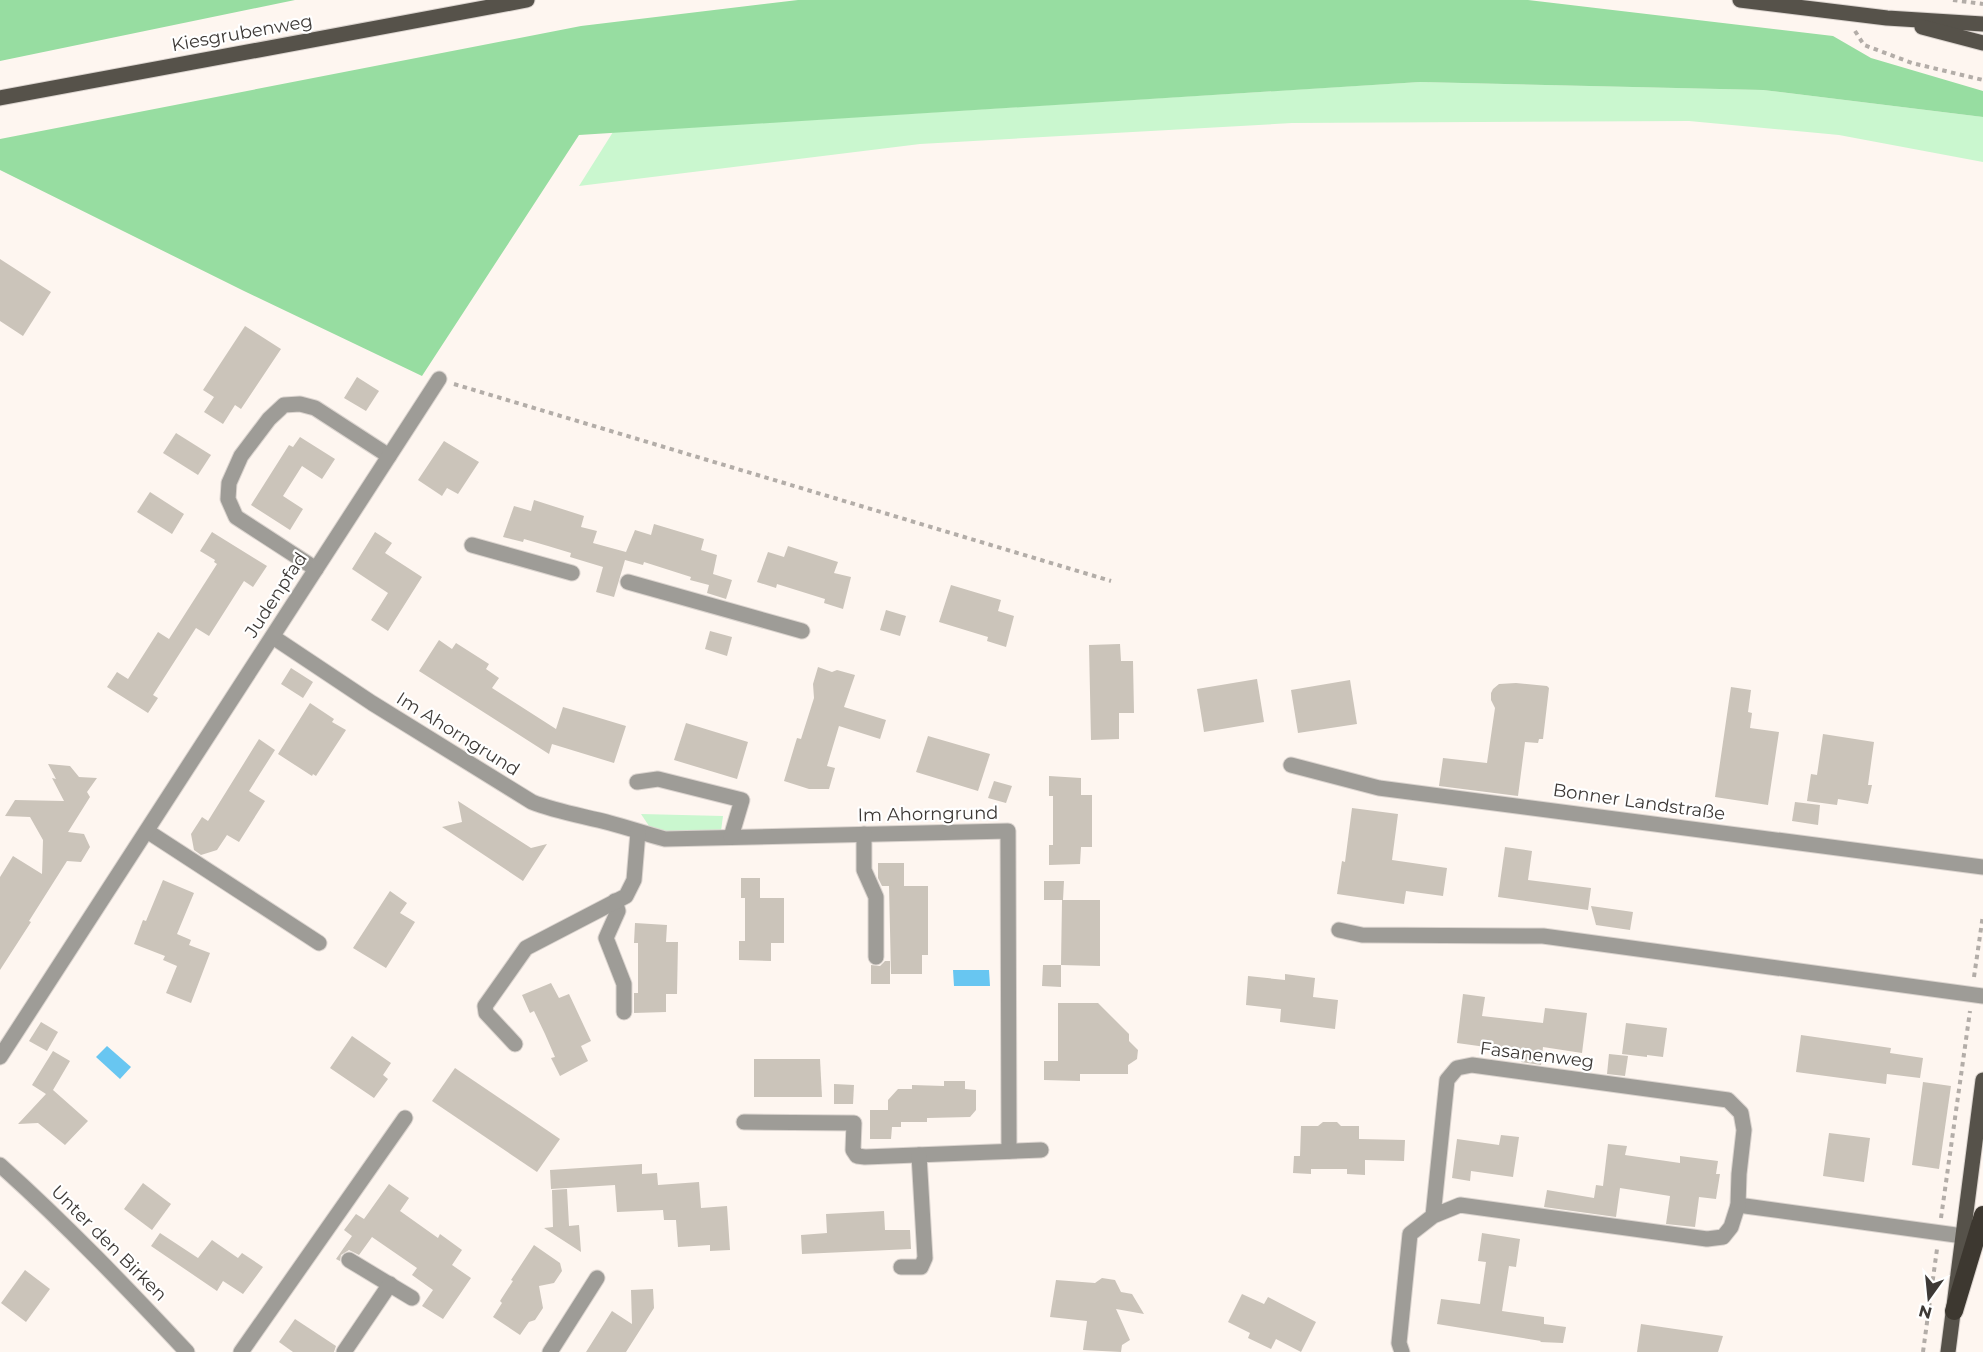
<svg xmlns="http://www.w3.org/2000/svg" width="1983" height="1352" font-family="Montserrat,sans-serif">
	<rect width="100%" height="100%" fill="#fef6f0"/>
	<g fill="#caf7cf">
		<polygon points="1420,82 1763,90 1983,117 1983,162 1839,135 1689,121 1292,123 920,144 579,186 613,132"/>
		<polygon points="641,814 723,816 721,831 661,831 649,826"/>
	</g>
	<g fill="#97dda1">
		<polygon points="0,0 295,0 0,61"/>
		<polygon points="798,0 1528,0 1833,36 1871,58 1983,91 1983,117 1763,90 1420,82 579,135 422,376 244,291 0,170 0,139 581,26"/>
	</g>
	<g fill="#68c6f1">
		<polygon points="953,970 989,970 990,986 954,986"/>
		<polygon points="107,1046 131,1067 120,1079 96,1057"/>
	</g>
	<g fill="#cbc4ba">
		<polygon points="0,259 51,292 23,336 0,321"/>
		<polygon points="245,326 281,349 241,409 235,405 223,424 204,412 214,397 203,390"/>
		<polygon points="357,377 379,391 366,411 344,398"/>
		<polygon points="176,433 211,455 198,475 163,453"/>
		<polygon points="300,437 335,459 322,479 302,466 283,496 303,509 290,530 251,505 289,445 293,447"/>
		<polygon points="444,441 479,462 458,494 447,488 442,496 418,480"/>
		<polygon points="150,492 184,514 172,534 137,512"/>
		<polygon points="534,500 584,516 581,527 597,531 593,543 626,552 635,530 651,535 654,524 704,539 701,550 717,555 713,574 732,580 726,599 707,593 709,585 690,580 691,577 644,562 643,565 625,560 614,597 596,592 603,567 570,557 571,553 548,546 524,539 523,542 503,537 514,506 531,511"/>
		<polygon points="212,532 267,566 253,587 244,581 209,636 196,628 153,695 158,698 148,713 107,687 117,672 128,679 158,632 169,639 217,564 214,562 215,560 200,551"/>
		<polygon points="375,532 392,543 385,553 422,577 388,631 371,620 388,593 352,569"/>
		<polygon points="788,546 838,562 834,573 851,577 843,609 824,603 825,599 777,584 776,588 757,582 768,552 784,557"/>
		<polygon points="951,585 1001,600 998,611 1014,616 1006,647 987,641 988,637 939,622"/>
		<polygon points="886,610 906,616 900,636 880,630"/>
		<polygon points="710,631 732,637 727,656 705,649"/>
		<polygon points="439,640 452,649 456,643 489,664 486,669 499,678 492,688 556,729 563,707 626,726 614,763 552,744 549,754 419,671"/>
		<polygon points="1120,644 1121,661 1133,661 1134,713 1119,713 1119,739 1091,740 1089,645"/>
		<polygon points="818,667 832,672 837,670 855,675 844,707 886,720 880,739 839,726 827,766 835,768 829,789 809,789 784,781 797,738 801,739 814,698 813,684"/>
		<polygon points="291,668 313,682 303,698 281,684"/>
		<polygon points="1257,679 1264,722 1204,732 1197,689"/>
		<polygon points="1350,680 1357,724 1298,733 1291,690"/>
		<polygon points="1516,683 1547,686 1549,688 1543,739 1539,739 1538,743 1525,742 1518,796 1439,786 1443,758 1487,763 1495,708 1491,700 1491,693 1493,689 1499,684"/>
		<polygon points="1731,687 1751,690 1748,712 1752,713 1750,728 1779,732 1768,805 1715,797"/>
		<polygon points="310,703 334,719 332,722 346,730 316,776 313,774 312,776 278,754"/>
		<polygon points="686,723 748,742 737,779 674,760"/>
		<polygon points="1823,734 1874,742 1868,785 1872,785 1868,804 1838,799 1837,805 1807,801 1811,774 1817,775"/>
		<polygon points="928,736 990,754 978,791 916,772"/>
		<polygon points="259,739 275,750 249,791 265,801 239,842 227,835 217,850 201,855 194,850 191,834 202,817 208,821"/>
		<polygon points="48,764 70,766 79,777 97,778 87,792 90,797 68,832 84,834 90,847 81,862 67,861 29,921 31,922 0,970 0,877 13,856 42,874 43,840 30,817 5,816 15,800 64,801 52,778 56,779"/>
		<polygon points="1049,776 1081,778 1081,795 1092,795 1092,847 1081,847 1080,864 1049,865 1049,845 1053,845 1053,796 1049,796"/>
		<polygon points="994,781 1012,786 1006,803 988,798"/>
		<polygon points="458,801 531,848 547,844 523,881 442,827 462,822"/>
		<polygon points="1795,802 1820,805 1818,825 1792,821"/>
		<polygon points="1352,808 1398,814 1392,860 1447,868 1443,896 1406,891 1404,904 1337,894 1342,861 1345,862"/>
		<polygon points="1505,847 1532,851 1528,880 1591,888 1588,910 1498,897"/>
		<polygon points="878,863 904,863 904,886 928,886 928,955 922,955 922,974 891,974 889,886 882,886 878,878"/>
		<polygon points="741,878 760,878 760,898 784,898 784,943 771,943 771,961 739,960 739,941 745,941 745,898 741,898"/>
		<polygon points="163,880 194,893 177,934 191,940 189,945 210,953 191,1003 166,993 177,966 163,960 165,956 134,944 143,920 146,921"/>
		<polygon points="1044,881 1064,881 1063,900 1100,900 1100,966 1061,965 1061,987 1042,986 1043,965 1061,965 1062,900 1044,900"/>
		<polygon points="390,891 407,903 400,913 415,922 386,968 353,948"/>
		<polygon points="1591,906 1633,912 1630,930 1596,925"/>
		<polygon points="635,923 667,925 666,942 678,942 677,994 666,994 666,1012 634,1013 634,993 638,993 638,943 634,943"/>
		<polygon points="885,961 890,961 890,984 871,984 871,965 880,966"/>
		<polygon points="1285,974 1315,978 1313,997 1338,1000 1335,1029 1280,1022 1281,1009 1246,1005 1248,976 1285,980"/>
		<polygon points="551,983 559,998 569,994 591,1041 581,1046 588,1061 560,1076 551,1058 555,1057 545,1034 534,1011 530,1013 522,995"/>
		<polygon points="1463,994 1485,997 1482,1016 1543,1023 1545,1008 1587,1013 1582,1053 1543,1047 1541,1065 1521,1062 1522,1052 1457,1043"/>
		<polygon points="1058,1003 1098,1003 1129,1034 1129,1041 1138,1050 1137,1059 1128,1065 1128,1074 1080,1074 1080,1081 1044,1080 1044,1061 1058,1061"/>
		<polygon points="41,1022 58,1032 47,1051 29,1041"/>
		<polygon points="1626,1023 1667,1028 1663,1057 1647,1055 1647,1057 1622,1054"/>
		<polygon points="1801,1035 1891,1048 1890,1053 1923,1058 1920,1078 1887,1074 1886,1084 1796,1072"/>
		<polygon points="352,1036 391,1063 383,1075 388,1079 374,1098 330,1068"/>
		<polygon points="53,1051 70,1061 53,1090 88,1121 65,1145 38,1123 18,1124 46,1094 32,1085"/>
		<polygon points="1609,1054 1628,1056 1625,1076 1607,1074"/>
		<polygon points="754,1059 820,1059 822,1097 754,1097"/>
		<polygon points="455,1068 560,1139 537,1172 432,1101"/>
		<polygon points="944,1081 965,1081 965,1089 976,1090 976,1110 970,1117 927,1118 927,1122 901,1122 901,1127 892,1127 891,1139 870,1139 870,1110 888,1110 888,1100 898,1089 912,1089 912,1085 944,1086"/>
		<polygon points="1923,1082 1951,1086 1939,1169 1912,1165"/>
		<polygon points="834,1084 854,1085 853,1104 834,1104"/>
		<polygon points="1323,1122 1337,1122 1341,1126 1359,1126 1359,1139 1405,1140 1404,1161 1365,1160 1365,1175 1347,1174 1347,1169 1311,1169 1311,1174 1293,1173 1294,1156 1300,1156 1301,1126 1318,1126"/>
		<polygon points="1829,1133 1870,1138 1864,1182 1823,1176"/>
		<polygon points="1501,1135 1519,1137 1513,1177 1471,1171 1470,1181 1452,1178 1457,1139 1499,1145"/>
		<polygon points="1608,1144 1627,1146 1625,1155 1680,1163 1680,1156 1718,1161 1716,1174 1720,1174 1716,1199 1699,1197 1695,1227 1666,1224 1670,1196 1620,1188 1616,1217 1544,1207 1547,1190 1594,1198 1596,1185 1603,1186"/>
		<polygon points="642,1164 642,1174 657,1173 658,1185 699,1182 701,1208 727,1206 730,1250 710,1251 710,1245 678,1247 676,1220 664,1220 663,1210 617,1212 615,1185 551,1189 550,1170"/>
		<polygon points="143,1183 171,1204 152,1230 124,1209"/>
		<polygon points="389,1184 409,1198 400,1211 438,1238 440,1234 462,1250 452,1265 471,1278 443,1319 422,1306 433,1290 412,1275 417,1268 372,1237 359,1255 349,1250 341,1255 340,1261 336,1259 352,1236 344,1230 356,1214 364,1219"/>
		<polygon points="567,1189 569,1226 579,1225 581,1252 544,1228 553,1227 552,1190"/>
		<polygon points="884,1211 885,1230 910,1230 911,1249 802,1254 801,1235 827,1233 826,1214"/>
		<polygon points="160,1233 198,1258 212,1240 238,1258 242,1253 263,1267 243,1294 223,1281 217,1291 151,1246"/>
		<polygon points="1482,1233 1520,1239 1516,1267 1509,1266 1502,1311 1544,1317 1544,1324 1566,1327 1563,1343 1540,1342 1541,1341 1437,1324 1441,1299 1480,1304 1486,1262 1478,1261"/>
		<polygon points="534,1245 560,1263 562,1271 554,1283 539,1286 543,1308 535,1320 529,1322 520,1335 493,1317 502,1303 500,1301 513,1281 511,1280"/>
		<polygon points="25,1270 50,1289 26,1322 1,1303"/>
		<polygon points="1102,1278 1115,1280 1121,1292 1132,1294 1144,1314 1116,1309 1130,1340 1122,1345 1121,1352 1083,1350 1087,1321 1050,1317 1056,1280 1095,1283"/>
		<polygon points="653,1289 654,1308 626,1352 586,1352 612,1311 632,1324 631,1290"/>
		<polygon points="1242,1294 1264,1304 1268,1297 1316,1322 1301,1352 1276,1339 1271,1349 1248,1338 1250,1333 1228,1322"/>
		<polygon points="295,1319 336,1346 334,1352 293,1352 279,1342"/>
		<polygon points="1641,1324 1723,1336 1718,1352 1637,1352"/>
	</g>
	<g fill="none" stroke-linecap="round" stroke-linejoin="round">
		<g stroke="#dbd4cf" stroke-width="17">
			<g id="minor">
				<polyline points="472,545 572,573"/>
				<polyline points="316,569 236,517 228,499 229,483 241,456 269,419 284,405 300,404 315,408 389,456"/>
				<polyline points="628,582 802,631"/>
				<path d="M273,637l99,66 160,99c25,10 52,14 78,21 19,5 36,11 55,16l343,-8 1,320"/>
				<polyline points="1291,765 1379,788 1983,867"/>
				<polyline points="637,782 658,779 742,800 731,837"/>
				<polyline points="147,831 319,943"/>
				<polyline points="864,834 864,870 876,897 876,957"/>
				<polyline points="615,901 618,911 606,938 624,984 624,1012"/>
				<polyline points="1339,930 1362,935 1543,936 1983,996"/>
				<polyline points="515,1044 486,1013 485,1006 526,948 626,896 634,880 638,832"/>
				<polyline points="0,1057 439,379"/>
				<polyline points="744,1122 854,1123 853,1150 857,1156 865,1157 1041,1150"/>
				<path d="M0,1165c66,59 127,123 187,187"/>
				<polyline points="1738,1205 1963,1236"/>
				<polyline points="349,1260 412,1298"/>
				<polyline points="901,1267 921,1267 925,1258 919,1155"/>
				<polyline points="241,1352 405,1118"/>
				<polyline points="344,1352 390,1284"/>
				<polyline points="550,1352 597,1278"/>
				<polyline points="1402,1352 1399,1343 1410,1234 1433,1216 1460,1205 1707,1239 1723,1237 1731,1227 1738,1205 1739,1174 1744,1130 1741,1113 1728,1100 1472,1065 1457,1068 1447,1080 1433,1216"/>
			</g>
		</g>
		<g stroke="#dbd4cf" stroke-width="17">
			<g id="major">
				<polyline points="1740,0 1887,18 1983,24"/>
				<polyline points="1922,27 1983,43"/>
				<polyline points="0,98 527,0"/>
				<polyline points="1948,1352 1983,1080"/>
			</g>
		</g>
		<g stroke="#dbd4cf" stroke-width="20">
			<polyline id="highway" points="1954,1311 1983,1215"/>
		</g>
		<g stroke="#b3ada8" stroke-width="4" stroke-dasharray="4.5 4.5" stroke-linecap="butt">
			<polyline points="1953,0 1983,4"/>
			<polyline points="1855,31 1864,45 1912,63 1983,80"/>
			<polyline points="454,384 1111,581"/>
			<polyline points="1974,977 1983,915"/>
			<polyline points="1941,1218 1970,1011"/>
			<polyline points="1923,1352 1937,1249"/>
		</g>
		<use href="#minor" stroke="#9e9c97" stroke-width="15"/>
		<use href="#major" stroke="#56524a" stroke-width="15"/>
		<use href="#highway" stroke="#3d3830" stroke-width="18"/>
	</g>
	<g text-anchor="middle" dominant-baseline="central" stroke-width="4.5" stroke-linejoin="round" paint-order="stroke">
		<g font-size="18" fill="#3d3936" stroke="#fff">
			<text transform="translate(242 33) rotate(-10)">Kiesgrubenweg</text>
			<text transform="translate(276 595) rotate(-57)">Judenpfad</text>
			<text transform="translate(458 734) rotate(32)">Im Ahorngrund</text>
			<text transform="translate(1639 802) rotate(8)">Bonner Landstraße</text>
			<text transform="translate(928 814) rotate(-1)">Im Ahorngrund</text>
			<text transform="translate(1537 1055) rotate(7)">Fasanenweg</text>
			<text transform="translate(109 1243) rotate(45)">Unter den Birken</text>
		</g>
	</g>
	<g transform="translate(1929 1298) rotate(195)" stroke="#ffffff" stroke-width="4.5" paint-order="stroke">
	<path d="M0-4.5L10 22L0 15L-10 22Z" fill="#3d3936"/>
	<text y="-9" font-size="16" font-weight="bold" text-anchor="middle" fill="#3d3936">N</text>
	</g>
</svg>
